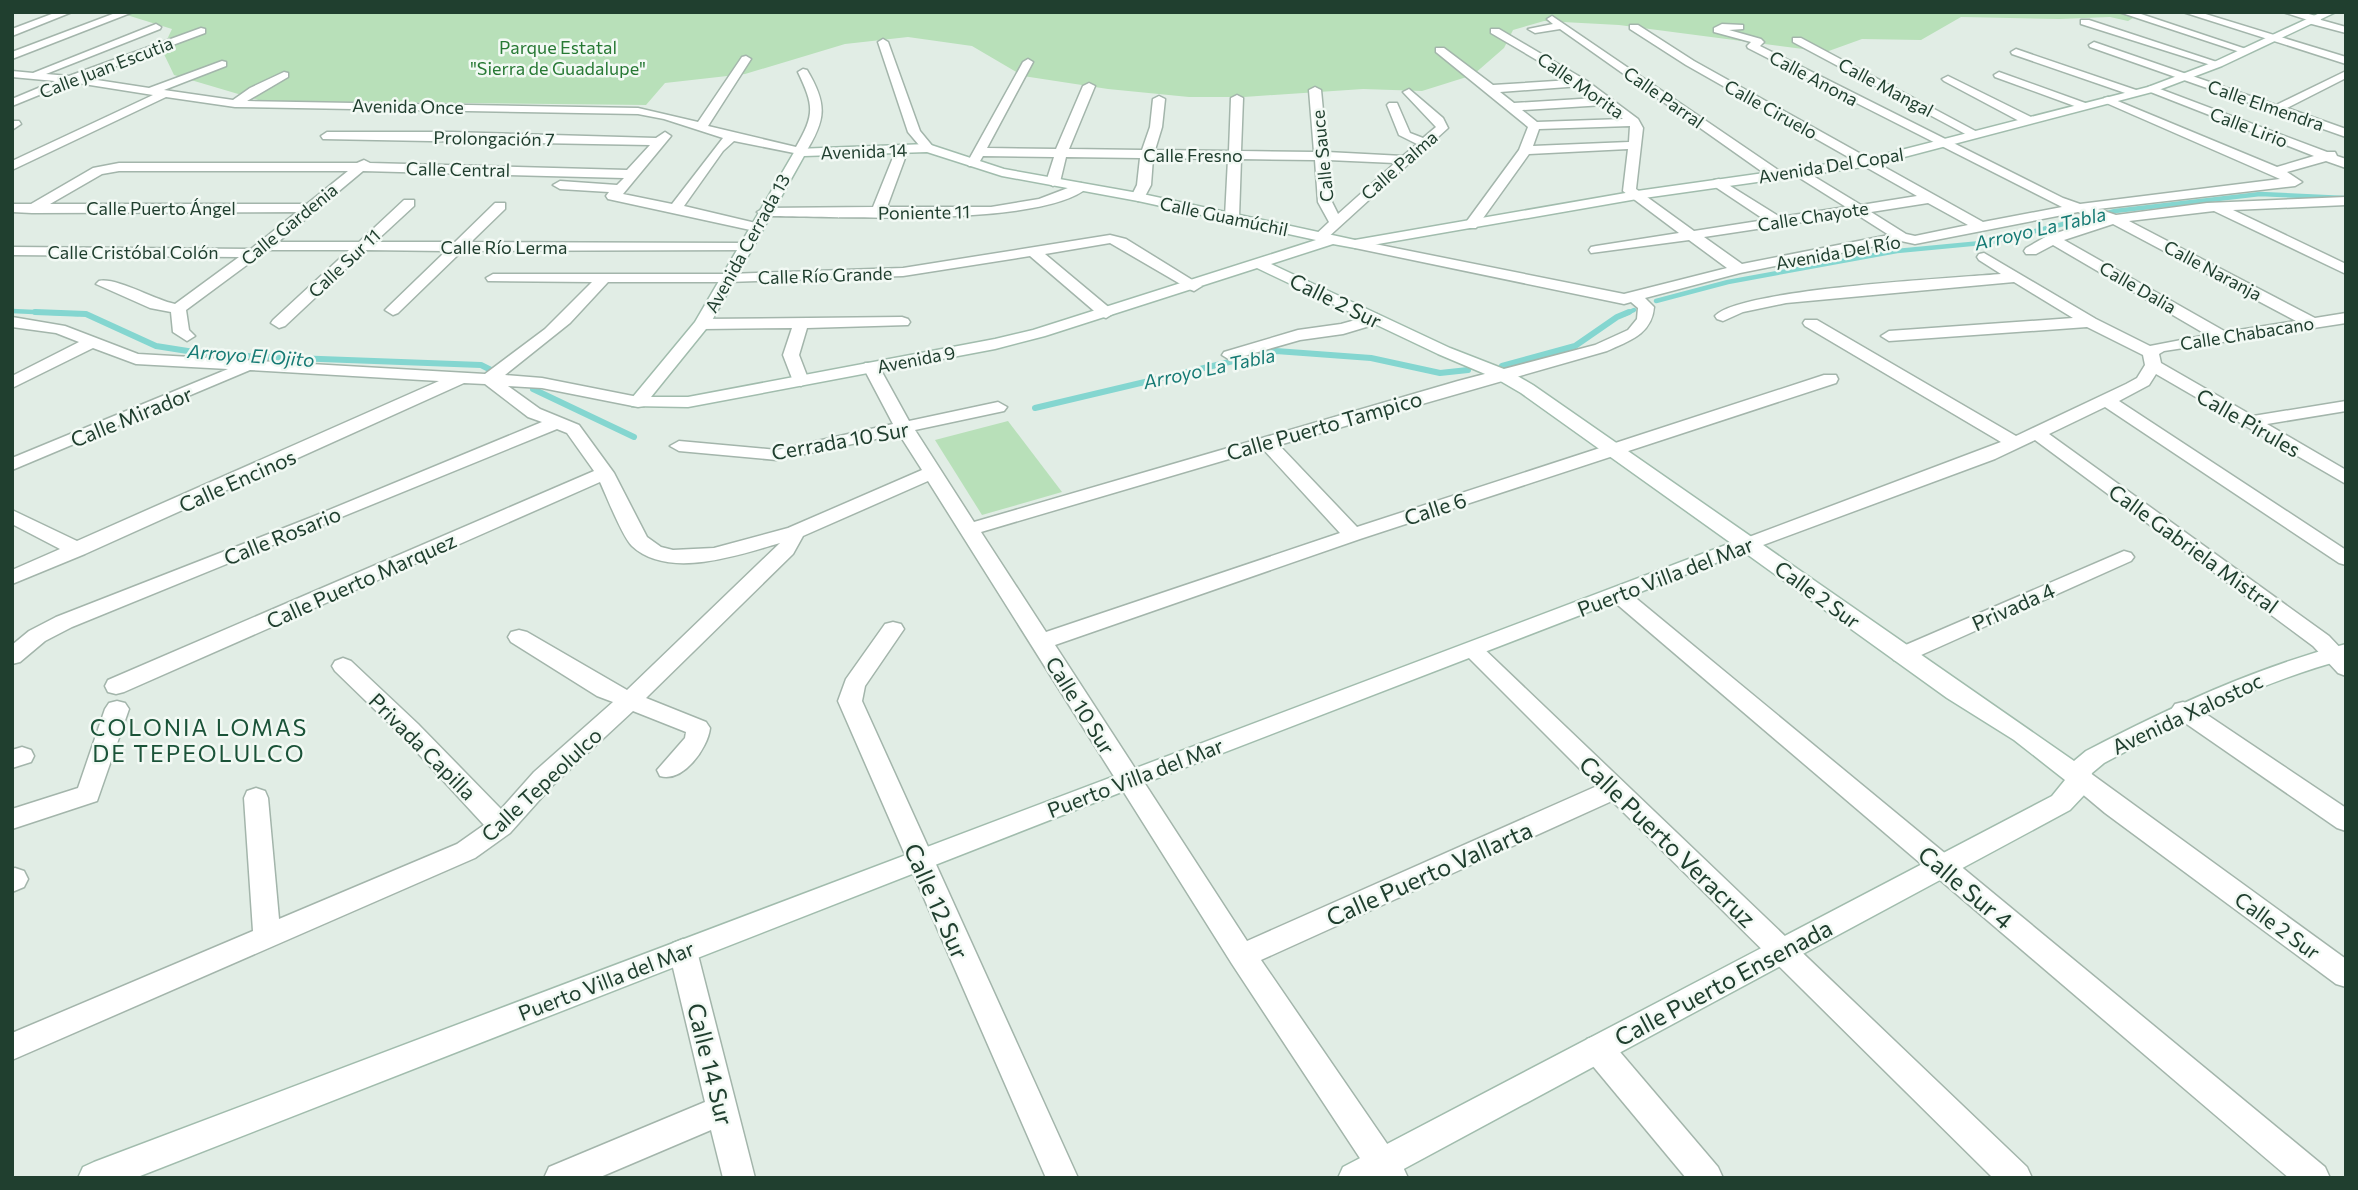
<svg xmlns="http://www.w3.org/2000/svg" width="2358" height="1190" font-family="Commissioner,sans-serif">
	<rect width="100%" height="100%" fill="#e1ede5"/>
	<g fill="#b8e0b9">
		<polygon points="117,12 2143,12 2128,21 2110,17 2059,19 1961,17 1921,40 1862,39 1826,52 1619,25 1544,21 1513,30 1504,48 1473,75 1422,91 1363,89 1244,97 1189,97 1108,89 1023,76 972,46 908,37 845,44 745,74 665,83 646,105 262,101 174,75 162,50 172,29"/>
		<polygon points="1008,421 1062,492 982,515 935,440"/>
	</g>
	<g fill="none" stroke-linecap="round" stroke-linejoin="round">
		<g stroke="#84d6d0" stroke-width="4.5">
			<polyline points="1656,301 1728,282 1897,251 1992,242 2115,211 2260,194 2344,198"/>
			<polyline points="12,311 78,314"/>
			<polyline points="1625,314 1634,310"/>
		</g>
		<g stroke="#84d6d0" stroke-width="6">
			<polyline points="35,312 86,314 156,346 213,355 481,365 495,372"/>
			<polyline points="1502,366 1575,346 1617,317 1629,312"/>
			<polyline points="533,389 634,437"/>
			<polyline points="1035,408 1276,351 1371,358 1440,373 1468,370"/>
		</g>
		<g stroke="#a3b5ab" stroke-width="3">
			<g id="street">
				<polygon points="57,12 72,12 12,36 12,29"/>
				<polygon points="118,12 133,12 12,59 12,52"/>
				<polygon points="2119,12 2135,12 2252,51 2243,53"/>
				<polygon points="2183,12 2199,12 2346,57 2346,64"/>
				<polygon points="2283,12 2301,12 2320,17 2321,20 2346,27 2346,33 2308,23 2308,20"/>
				<polygon points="1552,16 1781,172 1781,178 1771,178 1560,29 1535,33 1528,29 1553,24 1547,19"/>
				<polygon points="2081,20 2089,20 2223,64 2214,66 2081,24"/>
				<path d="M156,24l5,3 -1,2 -114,45 23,2 132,-48 4,1v4l-121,45 65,10 73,-27 4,1v4l-62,24 69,10 17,-12 34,-16 4,1v4l-41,24 391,7 60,14 44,-65 4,-1 5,3 -43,67 88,21c19,-33 18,-41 2,-75l5,-3 4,1c21,35 19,50 -3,85l-70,-14 -11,10 -39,55 76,18v6l-5,1 -147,-32 -2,-3 3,-4 -49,-3 -7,-4 7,-4 57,4 7,-7 -261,-7 -85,71h81l45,-42h10v6l-39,36h80l40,-39h10v6l-34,33 274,1 7,4 -2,3 -288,1 -64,62 -5,2 -8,-5 3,-3 58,-56 -80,-1 -81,76 -6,2 -8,-5 2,-3 76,-70h-82l-81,60 3,20 6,6 -8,5 -14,-9 -2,-20 -21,-4 -54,-24 3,-3c17,-4 56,19 76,23l64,-47 -227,-2v-8l239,2 46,-37 -265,1 -20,-1v-8h19l62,-36 26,-5h238l7,-3 6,3 257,7 23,-25 -327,-6 -2,-3 6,-4h125l204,6 9,-6 6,4 -48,58 49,10 51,-66 -59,-19 -26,-5 -403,-7 -69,-10 -154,73v-9l141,-66 -82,-13 -59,24v-7l43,-18 -43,-4v-6l21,2zM119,171h229l-41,33h-257l52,-30z"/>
				<path d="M1722,24l21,1v4l-14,1 32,9 3,3 -4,4 303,152 17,6 200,-25 -176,-77v-4l4,-1 169,70 37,-11 -166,-65v-4l4,-1 175,66h8l2,4 9,3v9l-20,-7 -39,11 15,10 -7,4 -197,23 18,6 91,-12 139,-6v8l-113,5 113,54v10l-132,-63 -85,10 186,97 31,-5v10l-182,28 -5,3 2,9 92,53 93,-15v10l-79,13 79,46v14l-190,-110 -7,11 -30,16 227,149v15l-7,-2 -234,-156 -56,27 280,202 17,18v22l-8,-3 -25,-27 -278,-206 -40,19 -240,89h-14l-3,-4 3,-4 260,-98 -196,-116 -2,-3 2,-3h12l199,116 110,-52 11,-6 8,-13 -2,-10 -56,-28 -198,14 -8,-5 8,-5 184,-13 -59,-36 -228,21 -43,9 -20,9 -6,-2 -2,-3c24,-27 239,-38 286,-42l-22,-14 -2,-3 2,-3 5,-1 112,66 54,27 57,-11 -154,-90 -17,9h-10l-2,-3 2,-3 21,-12 53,-17 -22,-7 -163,32 -14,-3 -161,32 -95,25 9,9c-2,27 -25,34 -47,44l-328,94 78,82 467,-152h12l2,4 -2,4 -476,156 -305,106 192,296 350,-155 -136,-136 3,-5 8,-2 8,2 547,522 5,11h-39l-381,-377 -351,159 142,207 5,11h-35l-141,-214 -304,-483 -125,55 -10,18 -147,144 60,24 4,6c-2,20 -27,55 -50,48l-3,-6 28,-32 1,-6 -53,-21 -81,75 -42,47 -35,25 -463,202v-27l241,-102 -9,-133 3,-7 9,-3 9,3 3,7 11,121 178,-75 27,-19 -82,-89 -67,-65 -3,-5 3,-5 8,-3 8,3 67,63 83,85 33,-37 79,-70 -16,-6 -86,-54 -3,-5 3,-5 8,-2 8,2 100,58 153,-147c-41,12 -112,37 -148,3 -10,-10 -25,-49 -32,-64l-476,210 -8,2 -8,-2 -3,-6 3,-6 486,-209 -27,-38 -10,-4 -485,198 -27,14 -25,21 -8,2v-19l17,-14 27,-14 256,-100 230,-95 -14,-5 -43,-33 -21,-1 -379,171 -73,30v-14l48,-21 -48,-25v-14l65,31 362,-160 -189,-11 -238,100v-12l216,-89 -92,-5 -43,-16 -81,40v-12l67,-34 -23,-9 -44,-6v-10l53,9 73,28 347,20 60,-45 47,-47 -104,-1 -2,-3 7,-4h235l175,-6 207,-33 16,4 76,47 -8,5 -5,-2 -79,-46 -65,11 67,56 2,3 -8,5 -6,-2 -70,-60 -127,20 -175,6h-120l-38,41 -65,52 37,3 96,19 9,5 -3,4 -6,1 -96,-19 -34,-2 32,23 39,16 35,48 33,64 14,10 12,3 41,-2 74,-20 134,-58 -23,-36 -122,26 -98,-9 -9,-5 9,-5 98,9 116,-26 -30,-57 2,-4h12l32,58 89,-19 9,5 -3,4 -89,19 59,92 484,-141 137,-36 33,-15 9,-11 1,-11 -7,-6 -7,2 -269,-56 -7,-4 2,-3 5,-1 269,54 103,-26 -38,-28 -98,13 -2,-3 2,-3 5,-1 83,-13 -56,-42 5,-42 -99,5 -53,74h-10l-2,-3 55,-75 9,-23 -92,-75v-4h8l49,37 78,-5 -80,-47v-4h8l88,52 51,38 5,9 -7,61 58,42 71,-11 -51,-34v-6l5,-1 61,38 66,-10 -51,-32v-6l5,-1 61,37 56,-9 -231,-131 -56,-36v-4h8l56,36 289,161 79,-15 -314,-159 -1,-2 4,-4 -37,-10v-4zM1581,86l15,12 -82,5 -14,-11zM1604,105l19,14 -86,3 -15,-12zM1630,126l-1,16 -96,4 6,-17zM1928,203l40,22 -53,11 -9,-2 -35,-22zM1856,214l33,21 -147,29 -38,-27zM2113,224l183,97 -70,11 -162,-92zM1263,449l77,84 -294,99 -65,-100z"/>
				<polygon points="1793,38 1801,38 1981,134 1971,137 1793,42"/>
				<polygon points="883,39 888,42 920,131 934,148 932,151 924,151 908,132 878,42"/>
				<polygon points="2094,42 2276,105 2346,71 2346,78 2287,108 2346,129 2346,137 2090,47 2089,45"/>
				<polygon points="2016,49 2139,91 2141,93 2131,95 2012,54 2011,52"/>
				<path d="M1028,59l5,3 -46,86 69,1 27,-63 6,-3 6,3 -26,63 73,1 8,-23 3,-28 6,-3 6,3 -3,28 -7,23 74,1 2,-53 6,-3 6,3 -2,53 73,1 -5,-62 6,-3 6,3 6,62 76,4 14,-12 -18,-9 -12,-30 2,-2h8l13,30 13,5 13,-11 -33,-35 6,-3 34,29 5,10 -123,112 -5,1 -7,-4 16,-15 -11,-20 -3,-42 -74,-1 -2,58 -7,4 -7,-4 3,-58 -75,-1 -2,27 -8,15 -5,1 -7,-4 6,-12 3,-27 -74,-1 -6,25 -7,4 -7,-4 8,-25 -71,-1 -6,10h-8l-2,-3 56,-101zM1328,160l67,3 -57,51 -6,-12z"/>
				<polygon points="1999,72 2088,104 2090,106 2080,108 1995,77 1994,75"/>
				<polygon points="1948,76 2031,117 2033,120 2023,123 1944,81 1942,79"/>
				<polygon points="12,121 19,121 21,124 12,130"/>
				<path d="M902,146l6,4 -21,57h104l48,-8 42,-16 7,4c-44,41 -258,29 -324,29l-7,-4 7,-4 109,-1 23,-57z"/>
				<polygon points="1377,314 1385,319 1383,322 1343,334 1300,340 1230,360 1222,355 1224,352 1298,330 1341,324"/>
				<polygon points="902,317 908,319 910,322 908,325 807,328 799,355 809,381 801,386 793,381 783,355 792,328 702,329 694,324 702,319"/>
				<polygon points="2124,551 2131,553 2134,557 2131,561 1910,660 1902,663 1894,660 1891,655 1894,650"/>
				<polygon points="1619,588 1626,590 2325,1167 2330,1178 2289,1178 1612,600 1608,595 1612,590"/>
				<polygon points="893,622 901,624 904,629 865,686 862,701 1078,1178 1046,1178 838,701 846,679 885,624"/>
				<polygon points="117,701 125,703 129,709 97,801 12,829 12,809 78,788 105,709 109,703"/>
				<polygon points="2183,702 2191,704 2346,808 2346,831 2337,828 2175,716 2171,710 2175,704"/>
				<polygon points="22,747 31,750 34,756 31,762 12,768 12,750"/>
				<polygon points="2077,767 2086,770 2346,959 2346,987 2336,984 2105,813 2068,782 2065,776 2068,770"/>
				<polygon points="15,868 24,871 28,879 24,887 12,892 12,869"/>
				<polygon points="683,939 693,943 697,951 755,1178 723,1178 711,1130 598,1178 544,1178 549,1167 705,1102 669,951 673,943"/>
				<polygon points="1598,1035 1609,1039 1718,1167 1723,1178 1686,1178 1587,1059 1583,1049 1587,1039"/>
			</g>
		</g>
		<g stroke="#a1bcad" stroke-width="3">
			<path id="secondary" d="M2322,12h14l-114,54 -66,25 -286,75 -233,33 -282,49 -22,-4 -62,20 179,84 59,23 24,14 541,376 12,-10c85,-44 168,-83 260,-107v15c-86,23 -164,62 -242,104l-12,10 -6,20 -16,17 -683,368h-49l5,-11 709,-371 13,-16 -51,-40 -67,-42 -203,-146 -607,234 -1002,392h-57l5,-11 11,-5 1637,-619 -210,-150 -24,-14 -59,-25 -181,-86 -212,68 -50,13 -307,58 -56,-1 -3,-4 3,-4 63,-76 101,-173 132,-5 76,25 134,24 217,47 282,-49 233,-33 278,-71 66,-25zM927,152l75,24 136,25 178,39 -283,90 -38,9 -307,58h-37l59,-73 94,-168z"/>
		</g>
		<use href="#street" fill="#fff" fill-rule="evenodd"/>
		<use href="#secondary" fill="#fff" fill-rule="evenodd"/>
	</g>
	<g text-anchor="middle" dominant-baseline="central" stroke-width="5" stroke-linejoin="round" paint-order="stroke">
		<g font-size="18" fill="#277934" stroke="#f2f9f4">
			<text x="558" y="47">Parque Estatal<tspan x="558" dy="21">"Sierra de Guadalupe"</tspan></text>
		</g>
		<g font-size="18" fill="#203f2f" stroke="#f2f9f4">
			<text transform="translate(106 67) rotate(-21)">Calle Juan Escutia</text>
			<text transform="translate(1814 78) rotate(28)">Calle Anona</text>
			<text transform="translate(1581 85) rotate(35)">Calle Morita</text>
			<text transform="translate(1886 87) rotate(28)">Calle Mangal</text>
			<text transform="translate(1664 97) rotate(35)">Calle Parral</text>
			<text transform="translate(2266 105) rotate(19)">Calle Elmendra</text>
			<text transform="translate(408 106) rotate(1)">Avenida Once</text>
			<text transform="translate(1771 109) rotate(29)">Calle Ciruelo</text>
			<text transform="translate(2249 127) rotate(21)">Calle Lirio</text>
			<text transform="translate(494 138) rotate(1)">Prolongación 7</text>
			<text transform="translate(864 151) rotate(-2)">Avenida 14</text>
			<text x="1193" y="155">Calle Fresno</text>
			<text transform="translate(1322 156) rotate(-96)">Calle Sauce</text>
			<text transform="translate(1399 165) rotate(-41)">Calle Palma</text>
			<text transform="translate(1831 165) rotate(-9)">Avenida Del Copal</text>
			<text transform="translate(458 169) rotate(1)">Calle Central</text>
			<text x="161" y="208">Calle Puerto Ángel</text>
			<text transform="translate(924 212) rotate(-1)">Poniente 11</text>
			<text transform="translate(1224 216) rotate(12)">Calle Guamúchil</text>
			<text transform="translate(1813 216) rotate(-9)">Calle Chayote</text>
			<text transform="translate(289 224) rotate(-39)">Calle Gardenia</text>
			<text transform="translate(747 243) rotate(-61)">Avenida Cerrada 13</text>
			<text x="504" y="247">Calle Río Lerma</text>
			<text x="133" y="252">Calle Cristóbal Colón</text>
			<text transform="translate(1838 252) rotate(-10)">Avenida Del Río</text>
			<text transform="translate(344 263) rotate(-43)">Calle Sur 11</text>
			<text transform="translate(2213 270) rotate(28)">Calle Naranja</text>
			<text transform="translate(825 275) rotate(-2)">Calle Río Grande</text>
			<text transform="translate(2138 287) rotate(30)">Calle Dalia</text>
			<text transform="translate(2247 333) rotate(-9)">Calle Chabacano</text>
			<text transform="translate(916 359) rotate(-11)">Avenida 9</text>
		</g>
		<g font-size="19" font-style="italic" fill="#157a74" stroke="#f2f9f4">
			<text transform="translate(2040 228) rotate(-13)">Arroyo La Tabla</text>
			<text transform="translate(251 355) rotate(4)">Arroyo El Ojito</text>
			<text transform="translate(1209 368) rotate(-12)">Arroyo La Tabla</text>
		</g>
		<g font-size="21" fill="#203f2f" stroke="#f2f9f4">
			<text transform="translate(1336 300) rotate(26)">Calle 2 Sur</text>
			<text transform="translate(131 416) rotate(-22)">Calle Mirador</text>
			<text transform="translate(2249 422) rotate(30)">Calle Pirules</text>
			<text transform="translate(1324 425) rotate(-16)">Calle Puerto Tampico</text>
			<text transform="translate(840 440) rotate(-10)">Cerrada 10 Sur</text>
			<text transform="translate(237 480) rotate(-24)">Calle Encinos</text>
			<text transform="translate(1435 508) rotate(-18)">Calle 6</text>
			<text transform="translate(282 535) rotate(-22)">Calle Rosario</text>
			<text transform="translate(2194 548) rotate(36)">Calle Gabriela Mistral</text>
			<text transform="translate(1665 576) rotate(-21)">Puerto Villa del Mar</text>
			<text transform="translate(361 580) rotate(-24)">Calle Puerto Marquez</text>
			<text transform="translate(1818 594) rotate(36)">Calle 2 Sur</text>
			<text transform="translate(2013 606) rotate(-24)">Privada 4</text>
			<text transform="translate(1081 705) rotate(58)">Calle 10 Sur</text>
			<text transform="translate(2187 713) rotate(-25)">Avenida Xalostoc</text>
			<text transform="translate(423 746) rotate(45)">Privada Capilla</text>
			<text transform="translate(1135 777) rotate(-21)">Puerto Villa del Mar</text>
			<text transform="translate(541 784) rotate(-43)">Calle Tepeolulco</text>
			<text transform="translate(2278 925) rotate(36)">Calle 2 Sur</text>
			<text transform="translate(606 980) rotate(-21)">Puerto Villa del Mar</text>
		</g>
		<g font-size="23" letter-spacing="2" fill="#1a5338" stroke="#f2f9f4">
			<text x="199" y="727">COLONIA LOMAS<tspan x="199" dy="26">DE TEPEOLULCO</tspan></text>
		</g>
		<g font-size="24" fill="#203f2f" stroke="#f2f9f4">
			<text transform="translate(1668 841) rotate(44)">Calle Puerto Veracruz</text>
			<text transform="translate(1429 873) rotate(-24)">Calle Puerto Vallarta</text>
			<text transform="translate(1966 887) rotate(40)">Calle Sur 4</text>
			<text transform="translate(937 901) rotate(66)">Calle 12 Sur</text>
			<text transform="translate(1723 982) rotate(-28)">Calle Puerto Ensenada</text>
			<text transform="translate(711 1064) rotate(76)">Calle 14 Sur</text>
		</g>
	</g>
	<rect width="2358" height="1190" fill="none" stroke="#203f2f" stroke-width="28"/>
</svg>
